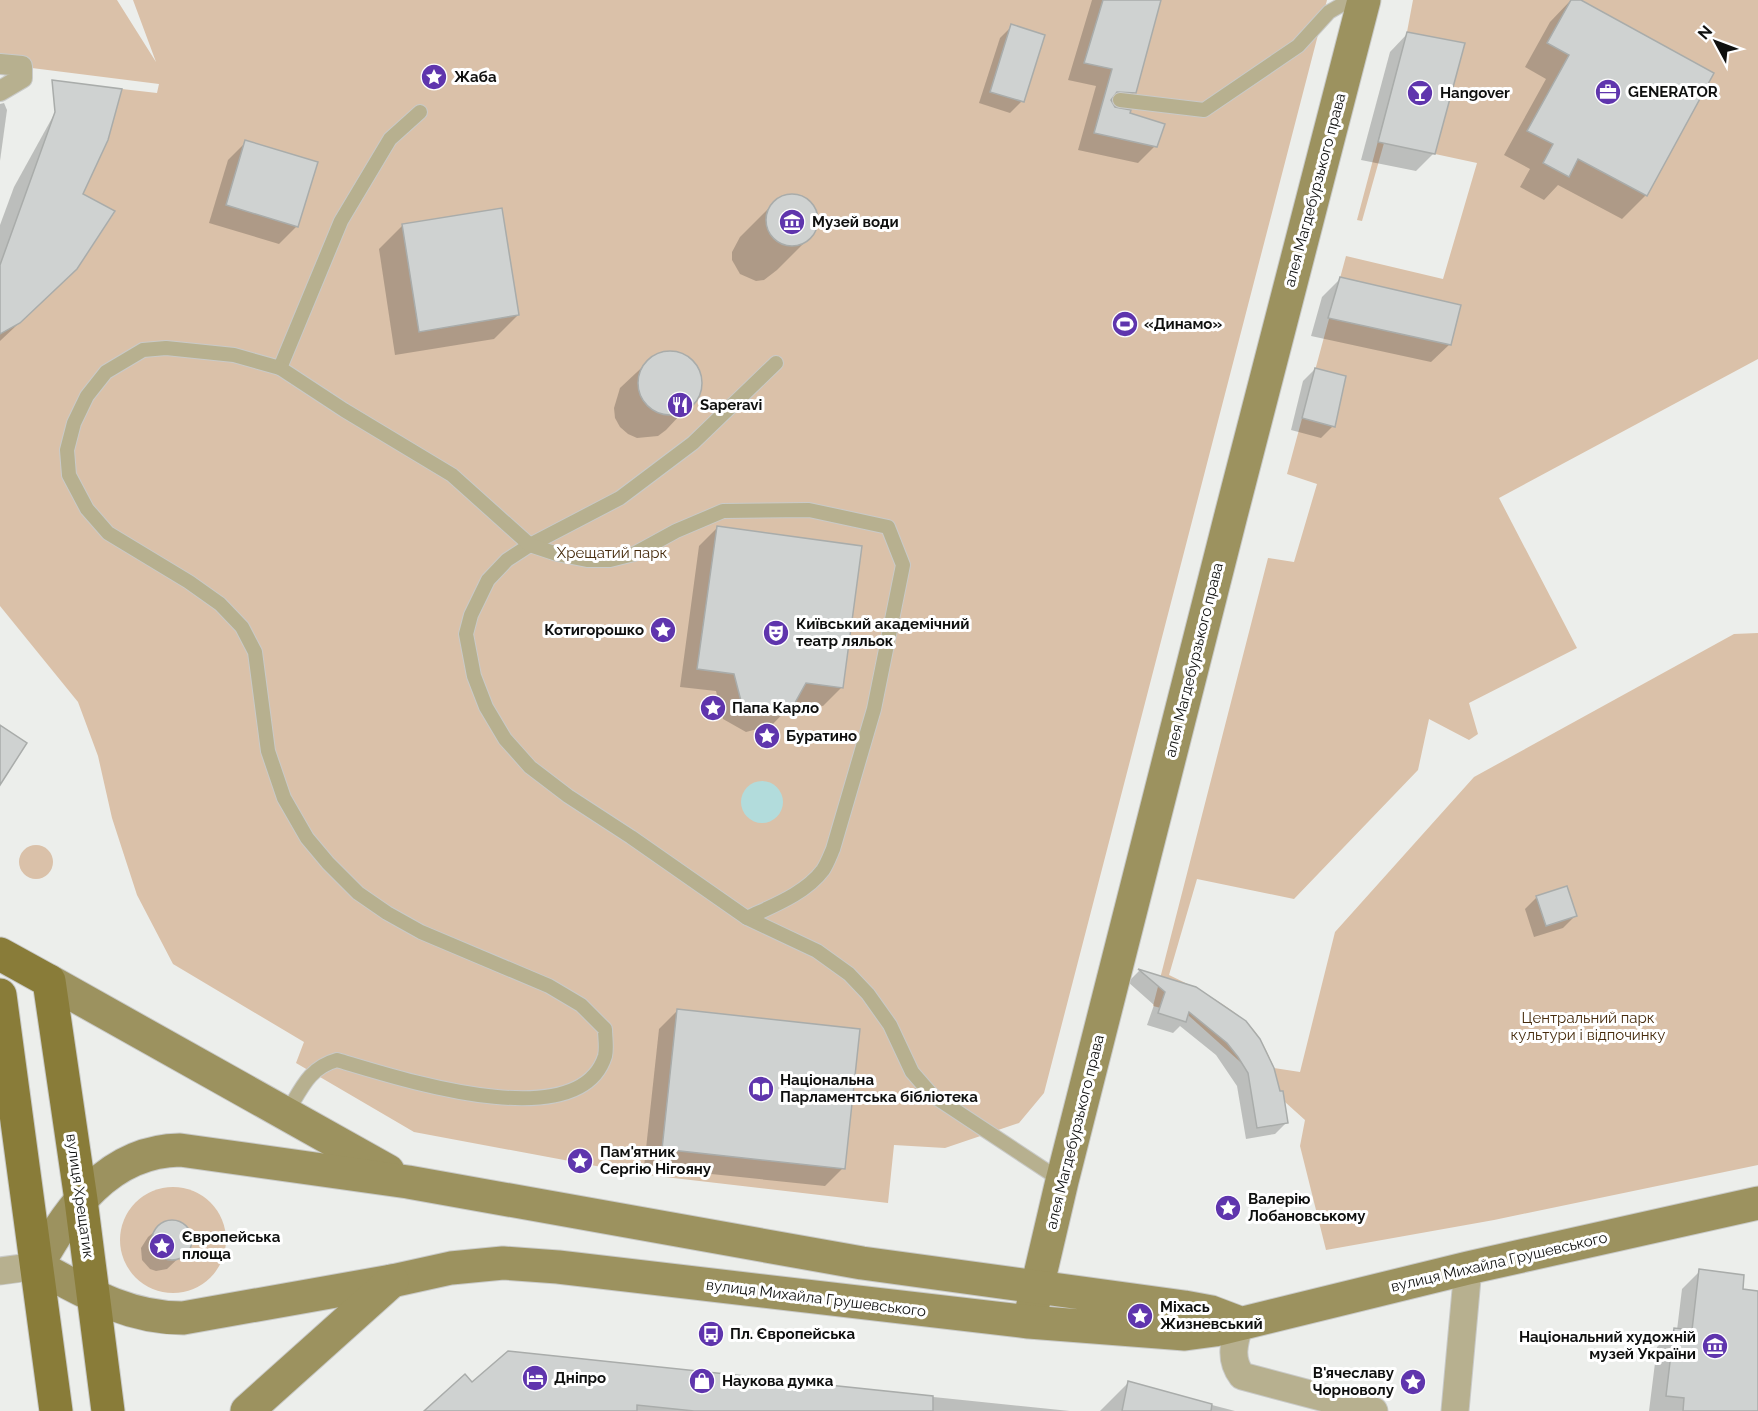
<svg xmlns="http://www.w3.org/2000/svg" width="1758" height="1411" font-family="Raleway,sans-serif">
	<rect width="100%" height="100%" fill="#eceeeb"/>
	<g fill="#dac1a9">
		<polygon points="0,0 117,0 156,62 133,0 1327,0 1044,1093 1019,1123 945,1148 894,1145 888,1203 639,1174 414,1132 296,1063 304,1042 173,964 137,895 112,818 98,756 78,702 0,606 0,334 20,323 77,269 115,212 83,194 108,140 122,89 157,93 159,84 0,64"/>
		<path d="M1413,0h345v359l-259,139 78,150 -108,55 9,31 -9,6 -40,-21 -11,51 -124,129 -97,-20 -28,96c26,12 54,27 76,46 14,12 22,30 29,47l26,4 35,-140 139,-155 260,-143 24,-1v532l-264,55 -168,30 -26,-104 5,-26 -117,-105 -35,-9 115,-448 26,4 23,-78 -30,-10 59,-218 97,23 34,-116 -93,-20 -22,78 -5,-1 50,-188z"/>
		<circle cx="36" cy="862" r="17"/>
		<circle cx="173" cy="1240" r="53"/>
	</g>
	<circle fill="#b2dcdc" cx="762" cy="802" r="21"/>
	<g fill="#0003">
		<polygon points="1092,0 1159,0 1135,92 1117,109 1129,114 1155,146 1138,163 1078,150 1096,86 1068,80"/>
		<polygon points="1571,0 1578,0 1712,73 1645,196 1622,219 1558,185 1544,200 1520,187 1530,169 1504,155 1546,79 1525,67 1550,22"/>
		<polygon points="1012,26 1022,101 1010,113 979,103 1000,38"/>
		<polygon points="1408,33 1434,153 1416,171 1361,160 1390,52"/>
		<polygon points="4,103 7,110 0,161 0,104"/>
		<polygon points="57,109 81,195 51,293 0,341 0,225 14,187"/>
		<polygon points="246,142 297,226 279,244 209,223 228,160"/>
		<polygon points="790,195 798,196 812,204 817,219 812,235 777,270 764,280 756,281 740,274 732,260 732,252 740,237 775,202"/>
		<polygon points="403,225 518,315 494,339 395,355 379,249"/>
		<polygon points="1340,279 1450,344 1431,362 1311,336 1322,297"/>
		<polygon points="672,352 682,354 691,360 697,368 700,377 701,387 697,397 666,430 658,436 637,438 628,434 620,427 615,418 614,408 620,388 653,357 662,353"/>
		<polygon points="1315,369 1333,426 1321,438 1291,430 1303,381"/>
		<polygon points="717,528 841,688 823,706 794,702 772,725 746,732 723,719 716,691 680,687 699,546"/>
		<polygon points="1537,897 1575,916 1563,928 1534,937 1525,909"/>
		<polygon points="1139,971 1195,988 1287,1122 1275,1134 1246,1139 1237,1086 1216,1055 1180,1026 1173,1033 1147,1025 1154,1005 1128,982"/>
		<polygon points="677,1011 843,1168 825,1186 644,1167 659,1029"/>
		<polygon points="166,1222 178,1222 183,1224 190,1233 190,1244 188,1249 167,1269 156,1271 150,1269 142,1260 141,1248 148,1237"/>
		<polygon points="1700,1271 1741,1290 1758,1292 1758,1411 1649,1411 1657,1347 1675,1329 1677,1330 1682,1289"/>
		<polygon points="508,1353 1070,1411 426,1411 472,1384"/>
		<polygon points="1128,1383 1235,1411 1100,1411"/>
	</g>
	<g fill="#cfd2d1" stroke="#a9acaa" stroke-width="1.5">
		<polygon points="1103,0 1161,0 1136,93 1117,92 1111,100 1115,107 1131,110 1130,113 1165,124 1157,147 1094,133 1112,69 1084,63"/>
		<polygon points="1571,0 1581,0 1714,73 1647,196 1578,159 1569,177 1543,163 1553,144 1527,131 1569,55 1547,43"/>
		<polygon points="1011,24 1045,35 1024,102 990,92"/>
		<polygon points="1407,32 1465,43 1435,154 1378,142"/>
		<polygon points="52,80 122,89 108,140 83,194 115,211 77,269 20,323 0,334 0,265 55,112"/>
		<polygon points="245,140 318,162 298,227 226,205"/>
		<circle cx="792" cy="220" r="26"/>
		<polygon points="502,208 519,315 419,332 402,224"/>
		<polygon points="1340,277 1461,305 1451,345 1328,318"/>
		<circle cx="670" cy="383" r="32"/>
		<polygon points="1315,368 1346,376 1335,427 1302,418"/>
		<polygon points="717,526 862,546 843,688 806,683 792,708 765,715 741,701 734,674 697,669"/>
		<polygon points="0,725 27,743 0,785"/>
		<polygon points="1567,886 1577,916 1546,926 1536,896"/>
		<polygon points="1138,969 1196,987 1246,1021 1260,1039 1274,1068 1280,1091 1283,1091 1288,1123 1257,1128 1248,1073 1238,1057 1227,1043 1189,1012 1186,1022 1158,1013 1165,992"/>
		<polygon points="677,1009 860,1029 845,1169 662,1149"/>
		<circle cx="172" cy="1240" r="20"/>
		<polygon points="1699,1269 1744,1275 1743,1289 1758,1291 1758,1411 1683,1411 1684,1398 1666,1396 1674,1328 1692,1330"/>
		<polygon points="508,1351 933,1396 933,1411 694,1411 637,1405 637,1411 424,1411 465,1374 472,1382"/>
		<polygon points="1128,1381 1212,1404 1211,1411 1122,1411"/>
	</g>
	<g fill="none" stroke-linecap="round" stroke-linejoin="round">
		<g stroke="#c9cac8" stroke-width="16">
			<g id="service">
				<polyline points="1120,100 1204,110 1298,46 1329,12 1350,0"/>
				<polyline points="776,363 693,443 620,498 530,545 507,560 488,580 471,615 466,634 474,676 486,707 505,739 530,767 568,796 631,837 747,918 817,951 849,974 868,994 890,1025 912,1072 932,1095 1062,1181"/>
				<polyline points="280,368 341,221 390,139 420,112"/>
				<path d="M286,1114c15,-24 22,-46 51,-54 58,17 242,79 268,-4 2,-8 0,-19 0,-27l-24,-24 -32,-19 -128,-54 -34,-19 -29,-20 -30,-30 -21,-25 -23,-40 -16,-47 -13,-99 -13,-25 -22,-23 -31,-22 -81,-49 -21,-24 -18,-34 -2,-25 7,-27 13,-27 19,-24 37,-22 23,-2 68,7 46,13 64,42 108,65 78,70 27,9 30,6h23l24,-6 42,-23 47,-20 86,-1 79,17 15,38 -29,144 -41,140c-3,7 -6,15 -10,21 -18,24 -51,36 -76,48"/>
			</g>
		</g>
		<g stroke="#c9cac8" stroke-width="22">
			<polyline id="pedestrian" points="0,64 22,66 22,78 0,91"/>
		</g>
		<g stroke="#c9cac8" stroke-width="29">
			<g id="minor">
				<polyline points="0,1271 37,1266"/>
				<path d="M1240,1323c-6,20 -11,36 2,53l132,35"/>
				<polyline points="1455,1411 1468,1268"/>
			</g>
		</g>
		<g stroke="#c9cac8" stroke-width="35">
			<g id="secondary">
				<polyline points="49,981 388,1171"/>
				<polyline points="1032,1309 1062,1181 1231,515 1364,0"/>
				<path d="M1240,1323l-29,-11 -27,-5 -322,-44 -454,-81 -228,-32c-72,1 -112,60 -143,116 48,26 90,52 146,52l209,-37 59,-13 52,-5 55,4 471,55 156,12 30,-4 253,-62 290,-65"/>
				<polyline points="247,1411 392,1281"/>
			</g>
		</g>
		<g stroke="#c9cac8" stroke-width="35">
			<g id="primary">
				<polyline points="0,954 49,981 81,1200 108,1411"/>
				<polyline points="0,995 56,1411"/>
			</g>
		</g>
		<use href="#service" stroke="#b7b08f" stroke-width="14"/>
		<use href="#pedestrian" stroke="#b7b08f" stroke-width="20"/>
		<use href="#minor" stroke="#b7b08f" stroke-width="27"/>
		<use href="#secondary" stroke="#9c925f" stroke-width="33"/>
		<use href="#primary" stroke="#897c39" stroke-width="33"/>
	</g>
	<defs>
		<g id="sight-disc" transform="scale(1.35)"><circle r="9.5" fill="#5f35ad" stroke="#fff"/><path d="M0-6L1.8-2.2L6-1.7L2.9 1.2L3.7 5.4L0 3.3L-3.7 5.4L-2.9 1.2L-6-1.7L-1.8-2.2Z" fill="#fff"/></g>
		<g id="office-disc" transform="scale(1.35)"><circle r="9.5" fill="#5f35ad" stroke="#fff"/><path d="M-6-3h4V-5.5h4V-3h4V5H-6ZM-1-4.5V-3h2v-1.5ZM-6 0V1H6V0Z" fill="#fff"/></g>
		<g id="bar-disc" transform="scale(1.35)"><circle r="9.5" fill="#5f35ad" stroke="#fff"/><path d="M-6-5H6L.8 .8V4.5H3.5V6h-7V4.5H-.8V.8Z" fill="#fff"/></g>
		<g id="museum-disc" transform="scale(1.35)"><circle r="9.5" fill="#5f35ad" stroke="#fff"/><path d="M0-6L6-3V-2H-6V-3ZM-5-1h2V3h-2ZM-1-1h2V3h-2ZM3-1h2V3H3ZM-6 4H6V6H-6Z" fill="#fff"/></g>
		<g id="stadium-disc" transform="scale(1.35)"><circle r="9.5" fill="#5f35ad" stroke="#fff"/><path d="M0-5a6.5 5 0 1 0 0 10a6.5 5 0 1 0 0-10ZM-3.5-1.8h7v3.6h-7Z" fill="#fff"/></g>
		<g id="restaurant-disc" transform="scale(1.35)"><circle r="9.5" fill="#5f35ad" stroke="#fff"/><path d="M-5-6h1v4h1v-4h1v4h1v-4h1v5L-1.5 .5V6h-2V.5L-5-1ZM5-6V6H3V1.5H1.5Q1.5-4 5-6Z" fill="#fff"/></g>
		<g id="theatre-disc" transform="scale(1.35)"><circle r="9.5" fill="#5f35ad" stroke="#fff"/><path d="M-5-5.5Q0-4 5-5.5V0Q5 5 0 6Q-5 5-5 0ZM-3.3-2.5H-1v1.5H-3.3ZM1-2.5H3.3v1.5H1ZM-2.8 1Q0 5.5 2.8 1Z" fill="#fff"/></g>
		<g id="library-disc" transform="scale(1.35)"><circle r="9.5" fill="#5f35ad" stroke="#fff"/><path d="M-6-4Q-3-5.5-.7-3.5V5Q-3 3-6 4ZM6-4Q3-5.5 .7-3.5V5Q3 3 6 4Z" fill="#fff"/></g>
		<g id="bus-disc" transform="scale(1.35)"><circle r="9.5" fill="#5f35ad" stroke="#fff"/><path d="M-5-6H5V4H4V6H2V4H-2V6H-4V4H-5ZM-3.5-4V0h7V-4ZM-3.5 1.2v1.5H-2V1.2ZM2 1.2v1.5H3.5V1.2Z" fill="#fff"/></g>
		<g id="hotel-disc" transform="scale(1.35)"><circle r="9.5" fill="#5f35ad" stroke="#fff"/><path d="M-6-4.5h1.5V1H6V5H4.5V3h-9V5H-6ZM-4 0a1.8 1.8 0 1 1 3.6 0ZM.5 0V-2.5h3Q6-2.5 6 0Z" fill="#fff"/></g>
		<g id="shop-disc" transform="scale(1.35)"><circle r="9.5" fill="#5f35ad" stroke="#fff"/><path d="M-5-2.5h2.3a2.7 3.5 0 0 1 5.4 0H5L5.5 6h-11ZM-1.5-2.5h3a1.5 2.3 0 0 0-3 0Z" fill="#fff"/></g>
	</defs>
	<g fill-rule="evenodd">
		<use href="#sight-disc" x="434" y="77"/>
		<use href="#office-disc" x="1608" y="92"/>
		<use href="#bar-disc" x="1420" y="93"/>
		<use href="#museum-disc" x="792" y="222"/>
		<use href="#stadium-disc" x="1125" y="324"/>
		<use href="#restaurant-disc" x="680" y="405"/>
		<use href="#sight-disc" x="663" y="630"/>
		<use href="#theatre-disc" x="776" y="633"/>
		<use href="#sight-disc" x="713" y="708"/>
		<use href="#sight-disc" x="767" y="736"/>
		<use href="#library-disc" x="761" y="1089"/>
		<use href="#sight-disc" x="580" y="1161"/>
		<use href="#sight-disc" x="1228" y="1208"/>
		<use href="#sight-disc" x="162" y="1246"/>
		<use href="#sight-disc" x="1140" y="1316"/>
		<use href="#bus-disc" x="711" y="1334"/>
		<use href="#museum-disc" x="1715" y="1346"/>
		<use href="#hotel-disc" x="535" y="1378"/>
		<use href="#shop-disc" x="702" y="1381"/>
		<use href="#sight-disc" x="1413" y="1382"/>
	</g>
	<g text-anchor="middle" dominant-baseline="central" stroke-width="6" stroke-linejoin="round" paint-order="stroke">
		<g font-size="15" font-weight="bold" fill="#0f100f" stroke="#fff" text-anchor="start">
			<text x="454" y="77">Жаба</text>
			<text x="1628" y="92">GENERATOR</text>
			<text x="1440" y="93">Hangover</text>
			<text x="812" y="222">Музей води</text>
			<text x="1144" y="324">«Динамо»</text>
			<text x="700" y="405">Saperavi</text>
			<text x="796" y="624">Київський академічний<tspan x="796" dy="17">театр ляльок</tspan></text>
			<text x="644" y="630" text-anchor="end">Котигорошко</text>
			<text x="732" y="708">Папа Карло</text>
			<text x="786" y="736">Буратино</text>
			<text x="780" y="1080">Національна<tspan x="780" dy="17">Парламентська бібліотека</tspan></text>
			<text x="600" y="1152">Пам'ятник<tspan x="600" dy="17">Сергію Нігояну</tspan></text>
			<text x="1248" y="1199">Валерію<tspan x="1248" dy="17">Лобановському</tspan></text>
			<text x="182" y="1237">Європейська<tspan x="182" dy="17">площа</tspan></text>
			<text x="1160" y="1307">Міхась<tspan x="1160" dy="17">Жизневський</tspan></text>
			<text x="730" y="1334">Пл. Європейська</text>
			<text x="1696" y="1337" text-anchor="end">Національний художній<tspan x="1696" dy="17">музей України</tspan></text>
			<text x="1394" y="1373" text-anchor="end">В'ячеславу<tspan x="1394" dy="17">Чорноволу</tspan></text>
			<text x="554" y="1378">Дніпро</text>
			<text x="722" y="1381">Наукова думка</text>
		</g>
		<g font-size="15" fill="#0f100f" stroke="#fff">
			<text transform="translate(1315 190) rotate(-75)">алея Магдебурзького права</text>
			<text transform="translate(1194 660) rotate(-76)">алея Магдебурзького права</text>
			<text transform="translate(1075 1132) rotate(-76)">алея Магдебурзького права</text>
			<text transform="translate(80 1196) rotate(82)">вулиця Хрещатик</text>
			<text transform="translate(1499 1262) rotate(-13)">вулиця Михайла Грушевського</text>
			<text transform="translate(816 1298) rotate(7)">вулиця Михайла Грушевського</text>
		</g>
		<g font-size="15" fill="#452a0b" stroke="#fff">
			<text x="612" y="553">Хрещатий парк</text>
			<text x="1588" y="1018">Центральний парк<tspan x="1588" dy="17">культури і відпочинку</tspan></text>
		</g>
	</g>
	<g transform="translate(1716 42) rotate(311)" stroke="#ffffff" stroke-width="4.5" paint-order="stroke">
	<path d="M0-4.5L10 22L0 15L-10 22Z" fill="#0f100f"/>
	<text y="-9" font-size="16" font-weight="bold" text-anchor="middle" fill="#0f100f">N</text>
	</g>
</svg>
